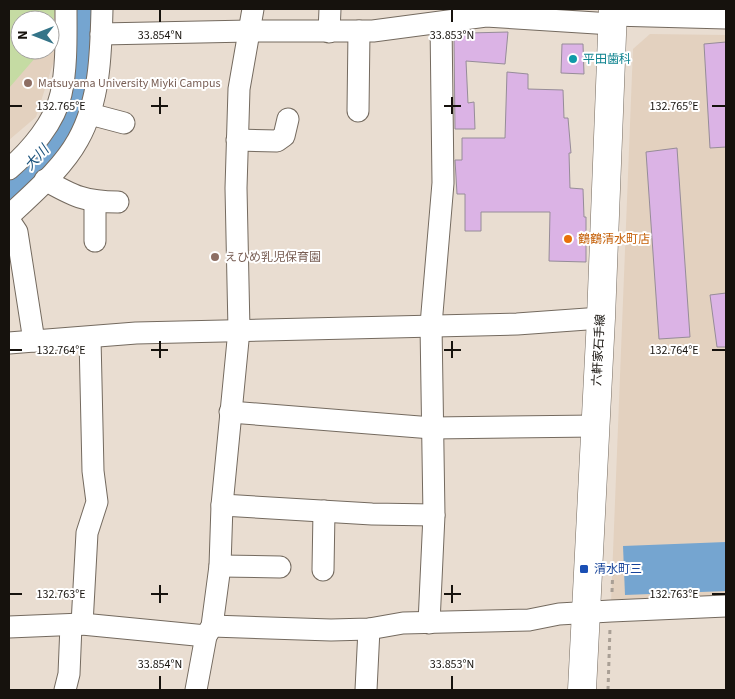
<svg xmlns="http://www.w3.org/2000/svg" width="735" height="699" font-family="'Source Sans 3','Noto Sans JP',sans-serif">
	<rect width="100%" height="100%" fill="#e9ddd1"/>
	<g fill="#e3d1bf" fill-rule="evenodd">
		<path d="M9,9h51l-1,36 -23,72 -27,23zM20,20h30v30h-30z"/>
		<polygon points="650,34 726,35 726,598 611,603 633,49"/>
	</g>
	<polygon fill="#c5dba3" points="9,9 55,9 52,38 50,40 50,20 20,20 20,50 42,50 9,88"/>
	<polygon fill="#75a5d0" points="726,542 726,591 625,595 623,546"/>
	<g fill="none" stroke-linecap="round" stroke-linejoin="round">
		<polyline stroke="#75a5d0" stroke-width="31" points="9,188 48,148 77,93 82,9"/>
	</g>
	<g fill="#dbb3e5" stroke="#968c98">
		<polygon points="508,32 505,64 466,61 468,103 474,102 475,129 455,129 454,39 469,33"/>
		<polygon points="726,42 726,147 710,148 704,44"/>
		<polygon points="562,44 583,44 584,74 561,73"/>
		<polygon points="507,72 528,74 528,89 563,90 564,118 568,118 571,153 569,153 570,188 583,189 584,217 586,217 586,262 549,261 550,212 481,212 481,231 465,231 465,194 457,194 455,160 462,160 462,138 505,138"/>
		<polygon points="677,148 690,337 659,339 646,152"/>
		<polygon points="726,293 726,347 717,347 710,295"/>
	</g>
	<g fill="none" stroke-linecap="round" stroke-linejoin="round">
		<g stroke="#746a5f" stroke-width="23">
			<g id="minor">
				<polyline points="612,15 726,18"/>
				<polyline points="329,32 330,9"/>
				<polyline points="101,34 250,31 373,31 486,16 612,24"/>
				<polyline points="358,111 359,31"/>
				<polyline points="90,114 124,123"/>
				<polyline points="237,140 277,141 284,136 288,119"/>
				<path d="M9,169c21,-18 46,-47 52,-75 6,-27 5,-58 5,-85"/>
				<path d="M45,180c28,16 40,22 73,22"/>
				<polyline points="95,202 95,241"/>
				<path d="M9,216c24,-23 53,-47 69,-76 22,-39 23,-88 24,-131"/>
				<polyline points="9,220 17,232 34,341"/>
				<polyline points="9,343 136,333 517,324 601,318"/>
				<polyline points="230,412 432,428 596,426"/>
				<polyline points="222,505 372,514 434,515"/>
				<polyline points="220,566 280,567"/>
				<polyline points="323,570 324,511"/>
				<polyline points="429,623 434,515 431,325 443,183 441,23"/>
				<polyline points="82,624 87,533 97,502 93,471 90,338"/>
				<polyline points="212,626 331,630 369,629 403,623 529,620 559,614 611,611 726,606"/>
				<polyline points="9,627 82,624 206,636"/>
				<polyline points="65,690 69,674 71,625"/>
				<polyline points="196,690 206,636 212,626 220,566 222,505 239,330 236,188 239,89 253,9"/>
				<polyline points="366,690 369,629"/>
			</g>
		</g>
		<g stroke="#746a5f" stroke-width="29">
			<polyline id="secondary" points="582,690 601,318 613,9"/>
		</g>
		<g stroke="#a99f95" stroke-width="3" stroke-dasharray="4 4" stroke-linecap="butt">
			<polyline points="612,592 613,566"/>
			<polyline points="608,690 610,628"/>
		</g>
		<use href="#minor" stroke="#fff" stroke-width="21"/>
		<use href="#secondary" stroke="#fff" stroke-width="28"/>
	</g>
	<path fill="none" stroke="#16120d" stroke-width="2" d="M160,10v12M452,10v12M160,97v17M452,97v17M10,106h12M151,106h17M444,106h17M712,106h13M160,341v17M452,341v17M10,350h12M151,350h17M444,350h17M712,350h13M160,585v18M452,585v18M10,594h12M151,594h17M444,594h17M712,594h13M160,676v13M452,676v13"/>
	<circle fill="#0f9aa8" stroke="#fff" stroke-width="2" cx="573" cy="59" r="5"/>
	<g fill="#8d6e63" stroke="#fff" stroke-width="2">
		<circle cx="28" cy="83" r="5"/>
		<circle cx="215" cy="257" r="5"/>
	</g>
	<circle fill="#e8710a" stroke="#fff" stroke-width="2" cx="568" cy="239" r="5"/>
	<rect fill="#1a4fb4" stroke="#fff" stroke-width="2" x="579" y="564" width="10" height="10" rx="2.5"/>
	<g text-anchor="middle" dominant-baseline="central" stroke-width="4" stroke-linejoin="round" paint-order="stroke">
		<g font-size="12" fill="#0d838f" stroke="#fff" text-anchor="start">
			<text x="583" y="59">平田歯科</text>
		</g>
		<g font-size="12" fill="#785e54" stroke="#fff" text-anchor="start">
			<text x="38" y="83">Matsuyama University Miyki Campus</text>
			<text x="225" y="257">えひめ乳児保育園</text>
		</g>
		<g font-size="12" fill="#c56008" stroke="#fff" text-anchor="start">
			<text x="578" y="239">鶴鶴清水町店</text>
		</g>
		<g font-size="12" fill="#16120d" stroke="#fff">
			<text transform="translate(599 350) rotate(-87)">六軒家石手線</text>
		</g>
		<g font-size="12" fill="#164399" stroke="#fff" text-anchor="start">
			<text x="594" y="569">清水町三</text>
		</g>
		<g font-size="14" font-style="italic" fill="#1b527b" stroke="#fff">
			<text transform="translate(37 158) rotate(-48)">大川</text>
		</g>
	</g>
	<g font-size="12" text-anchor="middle" fill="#16120d" stroke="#fff" stroke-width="4" stroke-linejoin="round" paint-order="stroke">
		<text x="160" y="39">33.854°N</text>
		<text x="452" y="39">33.853°N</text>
		<text x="674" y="110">132.765°E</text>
		<text x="61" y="110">132.765°E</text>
		<text x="674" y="354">132.764°E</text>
		<text x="61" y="354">132.764°E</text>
		<text x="674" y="598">132.763°E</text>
		<text x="61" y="598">132.763°E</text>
		<text x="160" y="668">33.854°N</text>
		<text x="452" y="668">33.853°N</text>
	</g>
	<rect width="735" height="699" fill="none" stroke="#16120d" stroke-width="20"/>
	<g transform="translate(35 35) rotate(270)"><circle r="24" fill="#ffffff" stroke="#a2a09e"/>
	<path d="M0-4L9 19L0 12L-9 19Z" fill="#347488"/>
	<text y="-8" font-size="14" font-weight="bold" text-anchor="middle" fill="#16120d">N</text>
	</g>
</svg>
